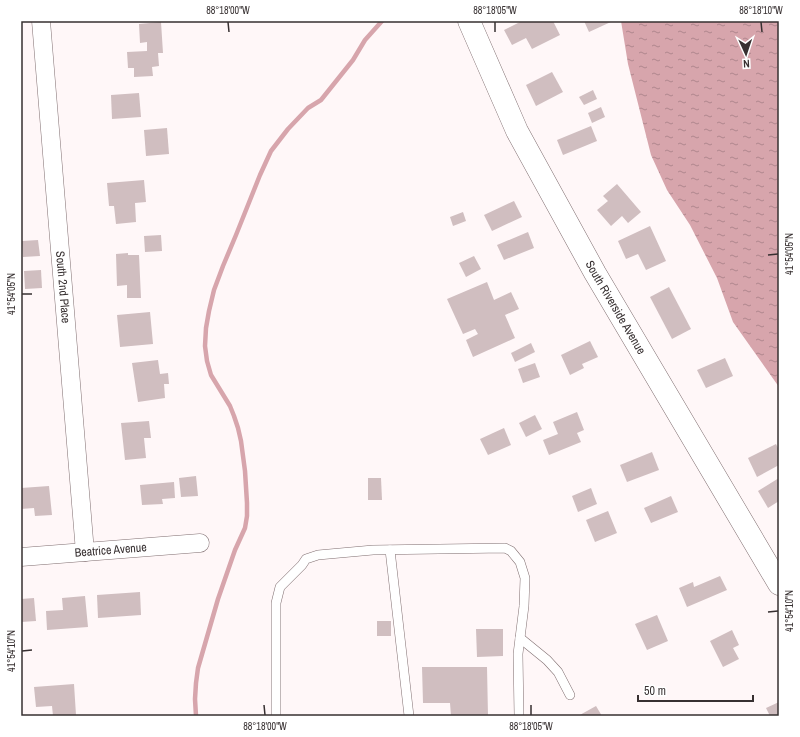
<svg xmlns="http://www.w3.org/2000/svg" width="800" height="737" font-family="'Archivo Narrow',sans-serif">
	<defs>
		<pattern id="water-ripples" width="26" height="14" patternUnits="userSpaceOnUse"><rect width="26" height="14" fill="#d7a5ac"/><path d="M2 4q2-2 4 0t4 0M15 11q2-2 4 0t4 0" fill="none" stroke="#af878d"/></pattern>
	</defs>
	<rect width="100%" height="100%" fill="#fff7f8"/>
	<polygon fill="url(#water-ripples)" points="621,21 779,21 779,387 733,322 717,278 690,225 667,190 651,155 628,64"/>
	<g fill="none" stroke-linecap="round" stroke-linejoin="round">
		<polyline stroke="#d7a5ac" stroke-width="4.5" points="196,716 195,699 196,683 198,668 218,599 235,550 245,528 247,516 247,503 245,471 241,441 238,428 234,416 230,406 211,375 207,361 205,346 206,328 209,311 214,290 223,266 236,235 260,175 271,151 288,129 308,108 321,100 353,60 365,40 382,21"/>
	</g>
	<g fill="#d0bec0">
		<polygon points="522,21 553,21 560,35 532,49 526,38 512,45 504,30"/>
		<polygon points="584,21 613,21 589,32"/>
		<polygon points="161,22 163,53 158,53 159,66 152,67 153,76 134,77 134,68 128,68 127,52 147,51 147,42 140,43 139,24"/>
		<polygon points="552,72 563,92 536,106 526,85"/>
		<polygon points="593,90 597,99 584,105 579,97"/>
		<polygon points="139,93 141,117 112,119 111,95"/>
		<polygon points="601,107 605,117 592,123 588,113"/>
		<polygon points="591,126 597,141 563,155 557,140"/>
		<polygon points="167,128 169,154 146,156 144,130"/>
		<polygon points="144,180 146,202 135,203 136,222 116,224 114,206 109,206 107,183"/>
		<polygon points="617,184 641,212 628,223 622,216 611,226 597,210 608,201 603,196"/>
		<polygon points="514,201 522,217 492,231 484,215"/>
		<polygon points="463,212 466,221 453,226 450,217"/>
		<polygon points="650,226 666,261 646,270 638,254 626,259 618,241"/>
		<polygon points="528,232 534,248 504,260 497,245"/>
		<polygon points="161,235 162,251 145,252 144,236"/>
		<polygon points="38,240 40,256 23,257 22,241"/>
		<polygon points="128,253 128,255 139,255 141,298 127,298 127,285 117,286 116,254"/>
		<polygon points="474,256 481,269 466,277 459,263"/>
		<polygon points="41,270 42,288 25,289 24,271"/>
		<polygon points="487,282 494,300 511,292 519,309 505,315 515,338 473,357 466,340 478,334 475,329 463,334 447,299"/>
		<polygon points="669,287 691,329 672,339 650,297"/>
		<polygon points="150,312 153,344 120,347 117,315"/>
		<polygon points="590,341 598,357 582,364 584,368 570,375 561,355"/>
		<polygon points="531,343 535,352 515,362 511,353"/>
		<polygon points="725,358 733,376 706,388 697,370"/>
		<polygon points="158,360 160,374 168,373 169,384 164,384 165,398 138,402 132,363"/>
		<polygon points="535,363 540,377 523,383 518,369"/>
		<polygon points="577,412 584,430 577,433 581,442 549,455 543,440 558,434 553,422"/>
		<polygon points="535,415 542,429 526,437 519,423"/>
		<polygon points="149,421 151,438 144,438 146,458 125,460 121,423"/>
		<polygon points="504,428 511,445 488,455 480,439"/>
		<polygon points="776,444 779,450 779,465 757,477 748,458"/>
		<polygon points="652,452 659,470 627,482 620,465"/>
		<polygon points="196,476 198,496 181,497 179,478"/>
		<polygon points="368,478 381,478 382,500 368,500"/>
		<polygon points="779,478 779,501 768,508 758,491"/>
		<polygon points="174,482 175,498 162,499 163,504 142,505 140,485"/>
		<polygon points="49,486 52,515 35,516 34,508 21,509 21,488"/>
		<polygon points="591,488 597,504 578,512 572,496"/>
		<polygon points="671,496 678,512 651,523 644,508"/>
		<polygon points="608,511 617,533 595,542 586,520"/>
		<polygon points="720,576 727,590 687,607 679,588 693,582 694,587"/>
		<polygon points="140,592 141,615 98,618 97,595"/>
		<polygon points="85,596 88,627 47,630 46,611 63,610 62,598"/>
		<polygon points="34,598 36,621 21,622 21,599"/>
		<polygon points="657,615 668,641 647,650 635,624"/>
		<rect x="377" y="621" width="14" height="15"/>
		<polygon points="476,629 503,629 503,656 477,657"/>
		<polygon points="732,630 739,645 733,648 739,659 723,667 710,641"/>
		<polygon points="422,667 487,667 488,716 451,716 450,703 423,703"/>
		<polygon points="74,684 76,715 53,716 52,706 36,707 34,687"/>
		<polygon points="779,702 779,716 770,716 766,708"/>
		<polygon points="596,706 602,716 578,716"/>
	</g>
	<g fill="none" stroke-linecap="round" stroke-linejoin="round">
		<g stroke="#806f71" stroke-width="10">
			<g id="lane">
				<polyline points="390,550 409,716"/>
				<polyline points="520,638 547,660 558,672 570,695"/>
				<polyline points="276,716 276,603 280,587 302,565 306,559 318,555 373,550 505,548 511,551 520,562 525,578 524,606 518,654 519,716"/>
			</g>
		</g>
		<g stroke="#806f71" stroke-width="19">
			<g id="street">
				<path id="s1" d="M41,21l44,531"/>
				<path id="s2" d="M21,557l179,-14"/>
			</g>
		</g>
		<g stroke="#806f71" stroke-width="23">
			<g id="secondary">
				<path id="s3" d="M469,21l48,110 78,142 184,311"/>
			</g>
		</g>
		<use href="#lane" stroke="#fff" stroke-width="9"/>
		<use href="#street" stroke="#fff" stroke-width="18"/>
		<use href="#secondary" stroke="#fff" stroke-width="22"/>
	</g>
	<path fill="none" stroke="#373031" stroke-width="1.5" d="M228,22l1,10M495,22v10M761,22l1,10M768,255l10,-1M22,294h10M768,612l10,-1M22,651l10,-1M264,705l1,10M531,705v10"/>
	<g text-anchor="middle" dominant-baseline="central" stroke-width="4" stroke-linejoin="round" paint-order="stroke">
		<g font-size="12" fill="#373031" stroke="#fff">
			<text stroke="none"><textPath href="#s1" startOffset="267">South 2nd Place</textPath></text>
			<text stroke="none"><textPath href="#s3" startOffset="322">South Riverside Avenue</textPath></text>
			<text stroke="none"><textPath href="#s2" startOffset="90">Beatrice Avenue</textPath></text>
		</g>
	</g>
	<rect width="800" height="737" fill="none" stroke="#ffffff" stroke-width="44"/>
	<g transform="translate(746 54) rotate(177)" stroke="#ffffff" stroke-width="3" paint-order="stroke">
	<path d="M0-3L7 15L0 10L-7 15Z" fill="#373031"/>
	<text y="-6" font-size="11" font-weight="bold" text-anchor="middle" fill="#373031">N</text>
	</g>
	<path d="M638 695v6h115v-6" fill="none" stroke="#373031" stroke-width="2"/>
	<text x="644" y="695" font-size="12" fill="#373031" stroke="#ffffff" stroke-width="3" paint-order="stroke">50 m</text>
	<rect x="22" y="22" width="756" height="693" fill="none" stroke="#373031" stroke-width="1.5"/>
	<g font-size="10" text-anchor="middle" fill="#373031">
		<text x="228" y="14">88°18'00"W</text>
		<text x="495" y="14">88°18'05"W</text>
		<text x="761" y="14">88°18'10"W</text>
		<text transform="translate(789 254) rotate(-90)" y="4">41°54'05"N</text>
		<text transform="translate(11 294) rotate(-90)" y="4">41°54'05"N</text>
		<text transform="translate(789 611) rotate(-90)" y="4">41°54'10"N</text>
		<text transform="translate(11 651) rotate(-90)" y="4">41°54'10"N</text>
		<text x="265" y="730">88°18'00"W</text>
		<text x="531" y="730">88°18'05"W</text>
	</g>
</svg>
